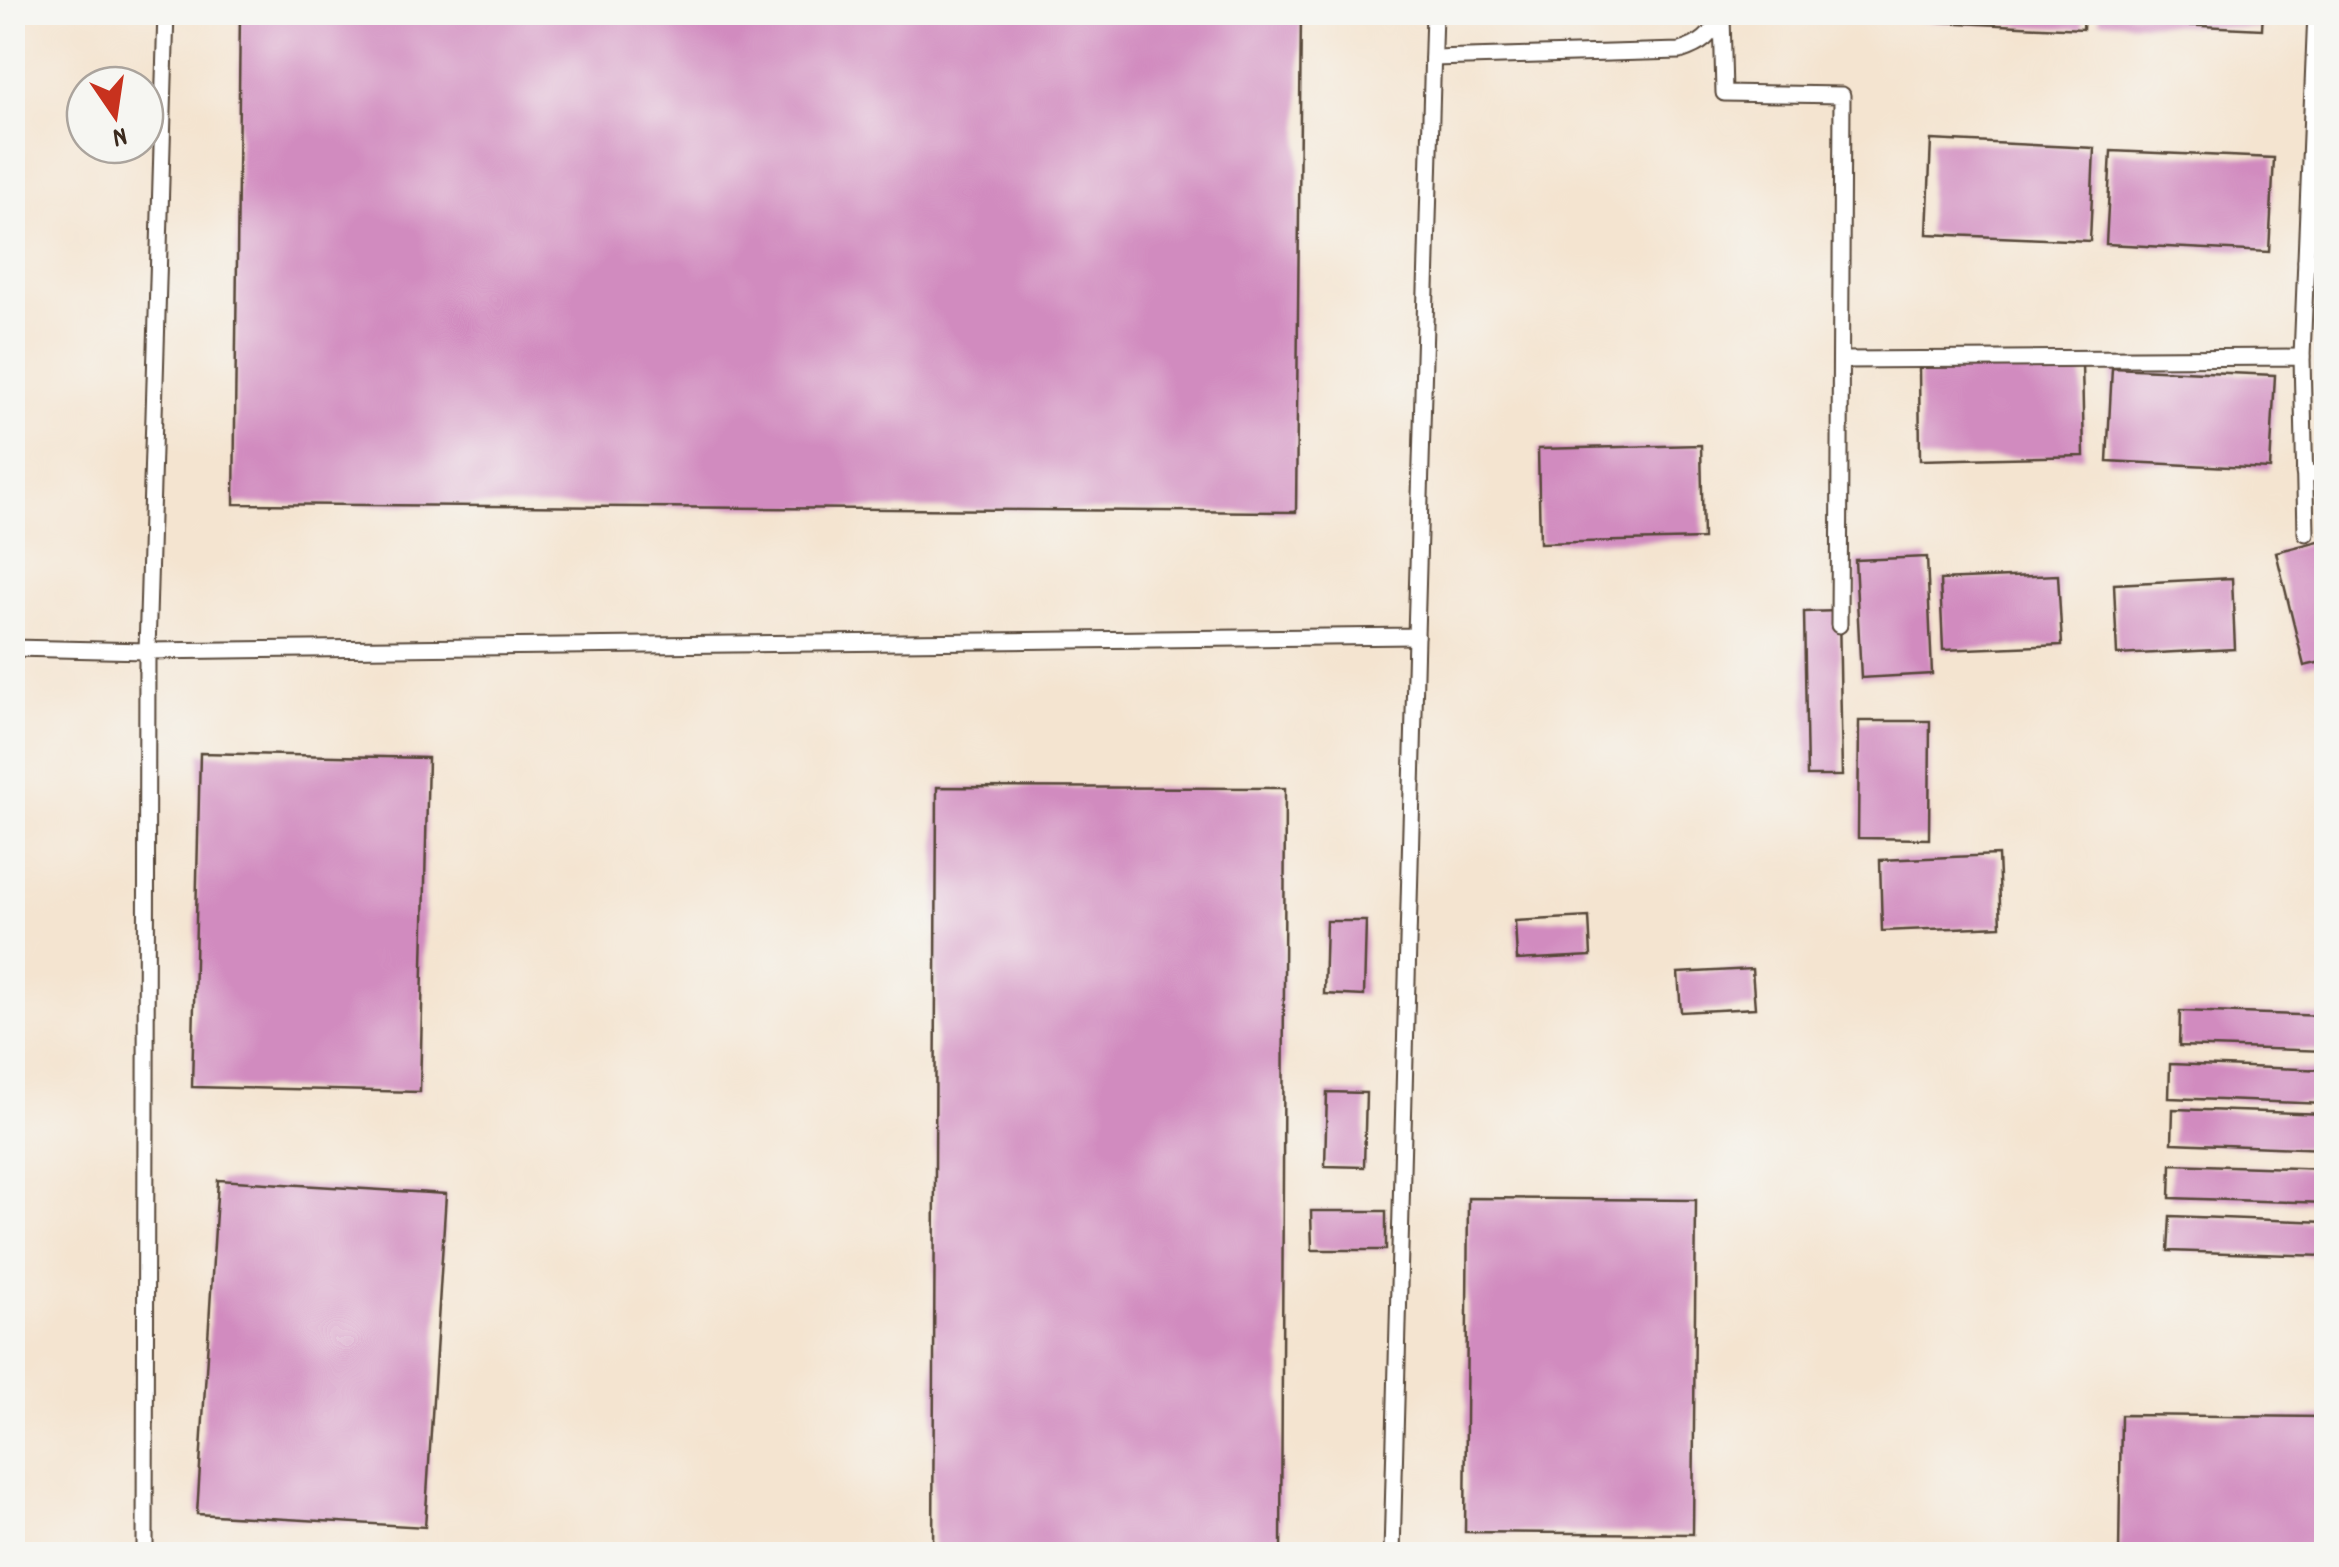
<svg xmlns="http://www.w3.org/2000/svg" width="2339" height="1567" font-family="Dekko,sans-serif">
	<rect width="100%" height="100%" fill="#f6f6f2"/>
	<filter id="ink" filterUnits="userSpaceOnUse"><feTurbulence type="fractalNoise" baseFrequency=".01" numOctaves="2"/><feDisplacementMap in="SourceGraphic" scale="20" xChannelSelector="R" yChannelSelector="G"/><feConvolveMatrix kernelMatrix="1 2 1 2 8 2 1 2 1" color-interpolation-filters="sRGB"/></filter>
	<filter id="wash" filterUnits="userSpaceOnUse"><feTurbulence type="fractalNoise" baseFrequency=".0048" numOctaves="4" result="noise"/><feDisplacementMap in="SourceGraphic" scale="40" xChannelSelector="R" yChannelSelector="G"/><feGaussianBlur stdDeviation="2.25" result="paint"/><feColorMatrix in="noise" values="0 0 0 0 0 0 0 0 0 0 0 0 0 0 0 0 0 1.4 0 .05"/><feComposite in="paint" operator="in"/></filter>
	<g filter="url(#wash)">
		<rect width="100%" height="100%" fill="#f4e4d0"/>
		<g id="blocks">
			<g fill="#d18bbf">
				<polygon points="240,12 1301,12 1296,512 234,504"/>
				<polygon points="1921,12 2084,12 2083,29 1920,21"/>
				<polygon points="2099,12 2263,12 2262,29 2099,21"/>
				<polygon points="1931,140 2094,148 2090,241 1927,234"/>
				<polygon points="2111,151 2274,158 2269,252 2106,244"/>
				<polygon points="2082,363 2084,456 1920,460 1919,367"/>
				<polygon points="2112,368 2275,375 2270,469 2107,461"/>
				<polygon points="1701,445 1703,539 1540,543 1538,449"/>
				<polygon points="2326,539 2326,661 2304,666 2276,552"/>
				<polygon points="1927,557 1932,674 1861,678 1855,560"/>
				<polygon points="2058,575 2062,645 1943,650 1940,580"/>
				<polygon points="2232,578 2235,649 2117,655 2114,584"/>
				<polygon points="1839,611 1842,776 1807,776 1804,612"/>
				<polygon points="1859,721 1930,721 1929,839 1858,838"/>
				<polygon points="200,753 428,758 420,1092 192,1087"/>
				<polygon points="937,787 1285,788 1281,1554 933,1554"/>
				<polygon points="1998,855 2001,926 1882,931 1880,860"/>
				<polygon points="1589,917 1591,956 1517,960 1515,921"/>
				<polygon points="1326,921 1366,921 1364,996 1324,994"/>
				<polygon points="1752,969 1755,1008 1681,1012 1678,973"/>
				<polygon points="2180,1011 2326,1016 2326,1051 2179,1046"/>
				<polygon points="2170,1064 2326,1070 2326,1104 2169,1098"/>
				<polygon points="1327,1092 1366,1093 1364,1167 1325,1166"/>
				<polygon points="2173,1109 2326,1114 2326,1149 2172,1143"/>
				<polygon points="2171,1164 2326,1169 2326,1203 2170,1198"/>
				<polygon points="218,1180 446,1194 425,1527 197,1514"/>
				<polygon points="1468,1198 1696,1200 1693,1534 1465,1532"/>
				<polygon points="1311,1211 1386,1211 1386,1250 1312,1250"/>
				<polygon points="2170,1216 2326,1222 2326,1256 2168,1251"/>
				<polygon points="2121,1415 2326,1417 2326,1554 2119,1554"/>
			</g>
		</g>
	</g>
	<g filter="url(#ink)">
		<use href="#blocks" fill-opacity="0" stroke="#574639" stroke-width="2.5"/>
		<g fill="none" stroke-linecap="round" stroke-linejoin="round">
			<g stroke="#574639" stroke-width="19">
				<g id="service">
					<polyline points="1722,15 1724,93 1842,95 1839,625"/>
					<path d="M1433,58l247,-7c22,-7 31,-15 41,-35"/>
					<polyline points="2306,261 2326,262"/>
					<polyline points="2302,357 2316,12"/>
					<polyline points="1841,360 2302,357 2306,533"/>
					<polyline points="2304,473 2326,474"/>
					<polyline points="12,648 147,651 166,12"/>
					<polyline points="145,1554 147,651 1416,636 1434,12"/>
					<polyline points="1392,1554 1416,636"/>
				</g>
			</g>
			<use href="#service" stroke="#fff" stroke-width="15"/>
		</g>
	</g>
	<rect width="2339" height="1567" fill="none" stroke="#f6f6f2" stroke-width="50"/>
	<g transform="translate(115 115) rotate(167)"><circle r="48" fill="#f6f6f2" stroke="#aba49d" stroke-width="2.5"/>
	<path d="M0-8L18 38L0 25L-18 38Z" fill="#c8321e"/>
	<text y="-15" font-size="28" font-weight="bold" text-anchor="middle" fill="#3b2a1e">N</text>
	</g>
</svg>
